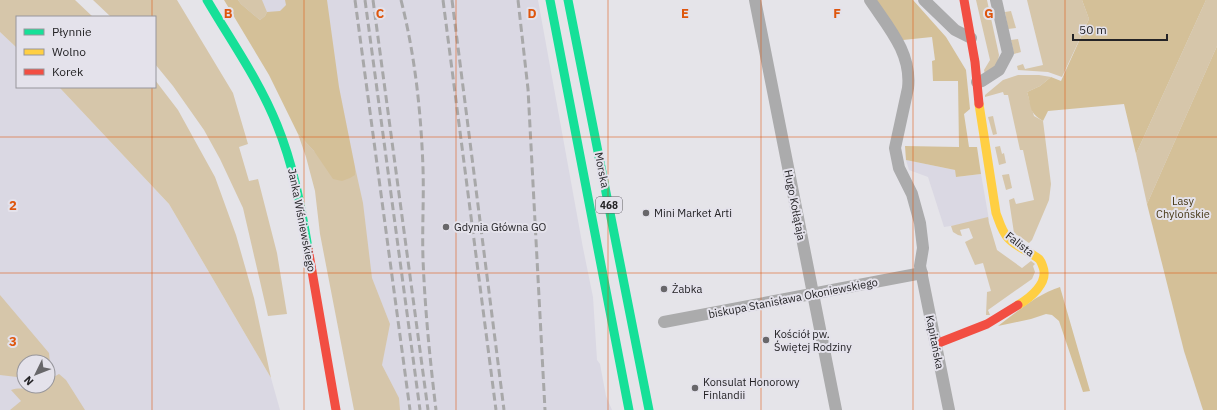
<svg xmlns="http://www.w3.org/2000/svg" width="1217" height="410" font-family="'IBM Plex Sans',sans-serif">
	<rect width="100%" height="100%" fill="#e5e4e9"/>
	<g fill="#dad8e3" fill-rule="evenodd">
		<polygon points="231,0 538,0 583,248 593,297 597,360 600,364 606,396 612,410 370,410 318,164 238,17"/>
		<path d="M0,32l17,16v39h42l110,117 102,174 9,32h-280zM24,362h24v24h-24z"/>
		<polygon points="906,160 955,170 957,177 981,174 989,220 944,227 928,177 909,170"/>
	</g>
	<g fill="#d6c6aa">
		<polygon points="0,0 75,0 93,17 17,17 17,48 0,32"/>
		<polygon points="93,0 177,0 233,93 248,144 239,147 249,181 258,179 277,253 287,314 268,316 243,208 220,159 204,130 173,86 155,64 155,17 111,17"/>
		<polygon points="238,0 262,0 267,12 265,16 260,20 241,4"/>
		<polygon points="976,0 987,0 999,55 997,66 985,74 984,70 990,60"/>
		<polygon points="1027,0 1082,0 1089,19 1062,77 1048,72 1018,70 1017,66 1023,64 1025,69 1043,65"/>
		<polygon points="1206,0 1217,0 1217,46 1147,204 1136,154"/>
		<polygon points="1011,11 1016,28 1008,29 1005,12"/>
		<polygon points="1018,39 1021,52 1014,54 1011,40"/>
		<polygon points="1018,75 1039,75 1051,77 1040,86 1027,92 1034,116 1043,121 1051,184 1049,200 1032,240 1029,243 1014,233 1009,200 1014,198 1016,204 1034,200 1023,150 1020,150 1008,95 1004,95 1003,92 985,97 985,95 1003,80"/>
		<polygon points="155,80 178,110 215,177 236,235 254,298 271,378 169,204 59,87 155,87"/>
		<polygon points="993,116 997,134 993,135 988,117"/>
		<polygon points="298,134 314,151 355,175 355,167 363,203 372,278 390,324 382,365 399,398 400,410 354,410 320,234 315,191 306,157"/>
		<polygon points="1000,146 1002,154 1004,153 1006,163 999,165 995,147"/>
		<polygon points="1009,174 1012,188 1006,190 1002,175"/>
		<polygon points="988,217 989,223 997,250 1022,268 1031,261 1035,264 1033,266 1035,272 1032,279 988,310 990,315 986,315 987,292 991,291 983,263 975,265 965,242 973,238 969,228 960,230 962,236 958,235 953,232 951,226"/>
		<polygon points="0,295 49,353 50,363 48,366 48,362 24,362 24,376 17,377 0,375"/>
		<path d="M59,374l7,6 19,30h-75l11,-9 -10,-11c8,-3 16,0 24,-2 5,-1 8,-2 13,-2v-6z"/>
	</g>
	<g fill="#d4c098">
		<polygon points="224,0 238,0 241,4 260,20 265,16 267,12 280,11 286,5 285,0 327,0 339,87 355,167 355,175 350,178 342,181 333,179 314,151 298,134 269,75"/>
		<polygon points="876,0 913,0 946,37 966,70 970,109 964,114 969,147 977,147 981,174 956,177 955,170 906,160 905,146 959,147 958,81 933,81 932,61 935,60 932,37 903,40"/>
		<path d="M1082,0h124l-70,154 -12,-50 -76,7 -5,10c-15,-9 -11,-14 -16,-29l13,-6 11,-9 10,4 28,-62z"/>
		<polygon points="1217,46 1217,410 1203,410 1184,351 1147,204"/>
		<path d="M1060,287l30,104 -7,1 -24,-71 -7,-6 -6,-1 -15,5 -33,7c20,-15 38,-31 62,-39z"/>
	</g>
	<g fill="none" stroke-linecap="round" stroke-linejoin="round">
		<g stroke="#ababac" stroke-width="12">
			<polyline points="755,0 836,410"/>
			<path d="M870,0c18,27 42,53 38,88l-13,60 4,20 13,26 8,29 3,25 -3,18 29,144"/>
			<polyline points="924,0 955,30 971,38"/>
			<polyline points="977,82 982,81 999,70 1008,53 996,0"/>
			<polyline points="664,322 922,273"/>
		</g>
		<g stroke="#16e098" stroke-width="9">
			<path d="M207,0c24,41 52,80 70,125 16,39 24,81 31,123"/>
			<polyline points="550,0 629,410"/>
			<polyline points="568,0 649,410"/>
		</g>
		<path stroke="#ffcf43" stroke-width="9" d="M979,104l17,109c3,8 6,19 12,25 8,9 21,13 31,21 2,2 3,5 4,8 6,16 -13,31 -25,38"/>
		<g stroke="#f24e42" stroke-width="9">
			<polyline points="964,0 975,62 979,104"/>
			<polyline points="308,248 336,410"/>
			<polyline points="936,344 987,324 1018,305"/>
		</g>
		<g stroke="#a8a8a9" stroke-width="3" stroke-dasharray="8 4" stroke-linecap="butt">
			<polyline points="355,0 410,410"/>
			<polyline points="365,0 420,410"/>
			<polyline points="373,0 428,410"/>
			<path d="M401,0c14,55 20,112 22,168 1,30 -1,61 0,91 2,51 7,101 13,151"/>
			<polyline points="443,0 496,410"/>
			<polyline points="452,0 504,410"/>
			<polyline points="518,0 528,89 545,410"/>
		</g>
	</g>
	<path fill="none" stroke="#de560d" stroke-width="1" stroke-opacity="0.55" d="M152,0v17M304,0v410M456,0v410M608,0v410M761,0v410M913,0v410M1065,0v410M152,87v323M0,137h1217M0,273h1217"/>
	<g fill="#68676a" stroke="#e4e2eb" stroke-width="1.5">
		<circle cx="646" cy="213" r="4"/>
		<circle cx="446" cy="227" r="4"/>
		<circle cx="664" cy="289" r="4"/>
		<circle cx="766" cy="340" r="4"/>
		<circle cx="695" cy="388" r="4"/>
	</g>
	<g text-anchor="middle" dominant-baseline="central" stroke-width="4" stroke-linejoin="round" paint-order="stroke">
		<rect fill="#e4e2eb" stroke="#5e5c61" stroke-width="1" x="596" y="197" width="26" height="16" rx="3"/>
		<g font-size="10" font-weight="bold" fill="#242326">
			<text x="609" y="205">468</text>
		</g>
		<g font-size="11" fill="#242326" stroke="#e4e2eb">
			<text transform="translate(602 170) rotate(79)">Morska</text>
			<text transform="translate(795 205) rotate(79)">Hugo Kołłątaja</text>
			<text transform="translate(302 220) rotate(79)">Janka Wiśniewskiego</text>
			<text transform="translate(1020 244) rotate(38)">Falista</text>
			<text transform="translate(793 298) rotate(-11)">biskupa Stanisława Okoniewskiego</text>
			<text transform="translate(935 342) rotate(79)">Kapitańska</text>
		</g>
		<g font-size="11" fill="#453614" stroke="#e4e2eb">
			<text x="1183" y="201">Lasy<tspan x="1183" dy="13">Chylońskie</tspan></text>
		</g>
		<g font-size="11" fill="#242326" stroke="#e4e2eb" text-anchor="start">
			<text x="654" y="213">Mini Market Arti</text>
			<text x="454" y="227">Gdynia Główna GO</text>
			<text x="672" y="289">Żabka</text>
			<text x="774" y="334">Kościół pw.<tspan x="774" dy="13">Świętej Rodziny</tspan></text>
			<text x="703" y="382">Konsulat Honorowy<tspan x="703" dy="13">Finlandii</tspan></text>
		</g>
	</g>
	<g font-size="13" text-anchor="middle" font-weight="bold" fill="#de560d" stroke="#e4e2eb" stroke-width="4" stroke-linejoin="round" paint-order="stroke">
		<text x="228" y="18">B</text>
		<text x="380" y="18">C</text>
		<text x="532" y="18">D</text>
		<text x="685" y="18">E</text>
		<text x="837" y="18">F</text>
		<text x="989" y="18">G</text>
		<text x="13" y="210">2</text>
		<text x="13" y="346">3</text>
	</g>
	<rect x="16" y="16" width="140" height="72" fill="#e4e2eb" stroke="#97969c"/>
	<rect x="24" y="29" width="20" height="6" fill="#16e098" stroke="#97969c"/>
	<text x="52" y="36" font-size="12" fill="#242326">Płynnie</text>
	<rect x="24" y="49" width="20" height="6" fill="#ffcf43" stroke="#97969c"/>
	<text x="52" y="56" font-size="12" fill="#242326">Wolno</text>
	<rect x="24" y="69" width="20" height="6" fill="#f24e42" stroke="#97969c"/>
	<text x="52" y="76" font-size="12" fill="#242326">Korek</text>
	<g transform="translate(36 374) rotate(227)"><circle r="19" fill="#e4e2eb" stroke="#97969c"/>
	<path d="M0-3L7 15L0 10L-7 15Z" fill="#68676a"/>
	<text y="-6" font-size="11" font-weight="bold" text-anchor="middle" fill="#242326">N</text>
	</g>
	<path d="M1073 34v6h94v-6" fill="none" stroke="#242326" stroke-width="2"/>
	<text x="1079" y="34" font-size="12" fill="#242326" stroke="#e4e2eb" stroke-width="3" paint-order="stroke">50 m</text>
</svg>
